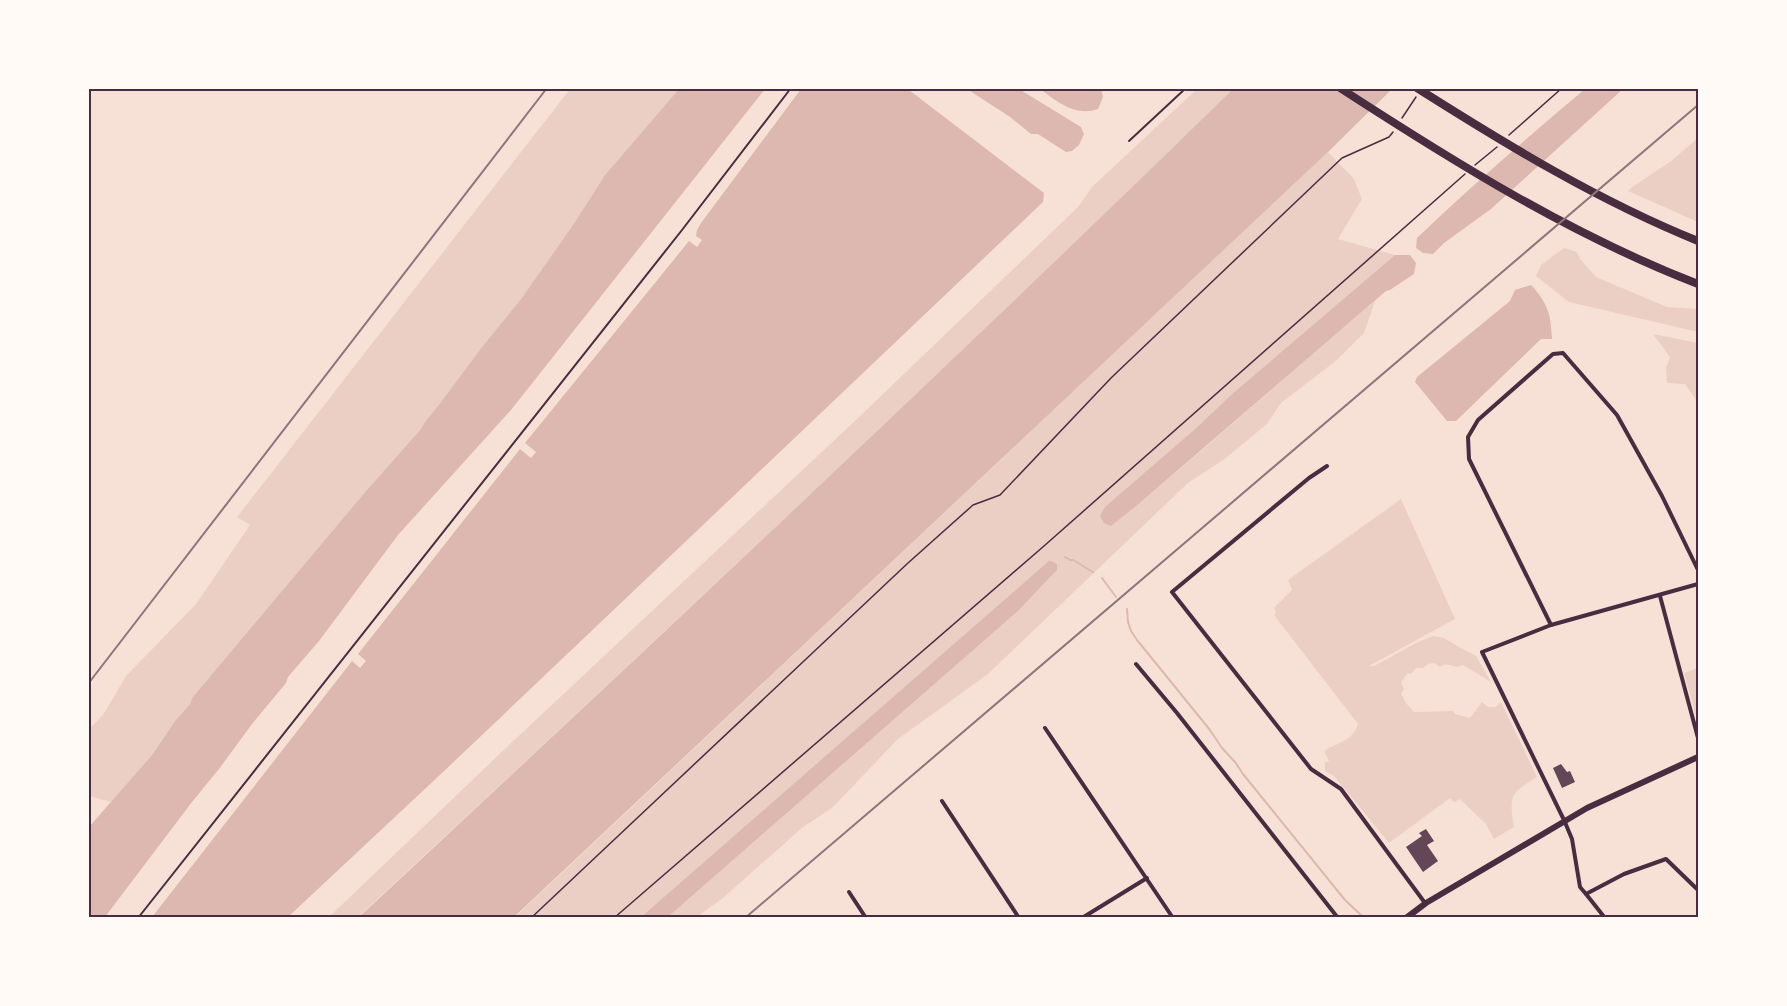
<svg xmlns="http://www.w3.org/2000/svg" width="1787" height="1006" font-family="'PT Sans Narrow',sans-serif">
	<rect width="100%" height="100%" fill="#f7e1d7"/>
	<g fill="#ebcfc5">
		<polygon points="570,89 680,89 605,175 575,222 521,299 482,347 441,402 425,422 421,429 366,491 192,698 190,704 175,721 152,755 111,802 89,796 89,729 103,715 126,676 196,604 250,525 237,517"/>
		<path d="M1197,89h36c-287,280 -581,555 -875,828l-30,1 181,-173 349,-327 220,-211 14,-20z"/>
		<polygon points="1698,138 1698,222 1628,191 1631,188 1671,161"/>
		<path d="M1328,152l26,27 8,20 -24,40 57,16 -163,139 -38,36 -83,96c90,-72 175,-151 264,-225l-11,32 -27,27 -56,43 -14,21 -41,34 -38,25 -200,191 -90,65 -66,69 -29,19 -80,71 -26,19h-29l350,-306 39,-41v-6l-6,-3 -2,1 -408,355 -127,1z"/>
		<polygon points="1564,248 1577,252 1580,259 1596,277 1667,307 1698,309 1698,332 1569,302 1536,276 1541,265"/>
		<polygon points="1653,334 1698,343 1698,403 1685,384 1667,383 1666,368 1670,357"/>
		<path d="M1401,499l54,120 -86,47h5l42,-23 17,-7 11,2 15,9 17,9 15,26 -28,-17 -6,2c-7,-1 -10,-5 -17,0l-6,-4 -6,1 -5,4h-7l-5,6 -3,-1 -7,9 3,7 -3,5 5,9 8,9 39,-1 2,3 15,4 12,-16 6,5h8l5,-5 36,75c-27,17 -28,18 -23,50l-20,12 -8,-15 -26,-25 -6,3 -4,-4 -61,45 -55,-67 -9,-5v-9l4,-1 -5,-10c14,-9 28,-9 34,-27l-84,-109 2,-3 -2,-4 18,-18 -4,-10z"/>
		<polygon points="1698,668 1698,723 1684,673"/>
	</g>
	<g fill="#dcb8b0">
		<polygon points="680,88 765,89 511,410 398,535 319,641 288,677 286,683 252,724 219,769 192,802 105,917 89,917 89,827 152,755 175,721 190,704 192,698 366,491 421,429 425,422 441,402 482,347 521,299 575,222 605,175"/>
		<polygon points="801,89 910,89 909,90 1044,193 1043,202 442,773 288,917 152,917 352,661 360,668 366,661 358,654 520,449 531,458 536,452 525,443 689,241 697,247 702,240 696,236 697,230 701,223"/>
		<polygon points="967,89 1019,89 1081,127 1084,134 1079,145 1072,151 1066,152 1038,134 1031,134 1010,117"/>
		<path d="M1040,89h61l2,8 -5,12c-23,8 -40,-7 -58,-20z"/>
		<path d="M1233,89h159l-64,63 -814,765 -156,1c294,-274 588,-549 875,-829z"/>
		<path d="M1585,89h38l-132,120 -47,34 -11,11 -10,-1 -7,-5 1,-10c54,-52 111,-101 168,-149z"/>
		<polygon points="1395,255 1410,255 1416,263 1414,274 1390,290 1386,291 1135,507 1111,526 1104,523 1100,516 1105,507 1194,430 1232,394"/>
		<path d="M1531,285c17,18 20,30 21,54h-11l-85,82h-9l-32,-39 2,-5 93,-76 5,-11z"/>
		<polygon points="1049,561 1051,561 1057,564 1057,570 1018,611 668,917 641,917"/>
	</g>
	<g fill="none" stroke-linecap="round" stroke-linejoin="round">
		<g stroke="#dcb8b0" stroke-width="2">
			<polyline points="1065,557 1070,560 1073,560 1093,572"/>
			<polyline points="1102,578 1116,597"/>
			<polyline points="1127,609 1128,622 1131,631 1137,640 1210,730 1222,748 1235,762 1243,774 1345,900 1361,915 1366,918"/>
		</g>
	</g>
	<g fill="#644757">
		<polygon points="1561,764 1567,772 1570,771 1575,782 1562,788 1553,768"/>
		<polygon points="1426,829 1434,841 1427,845 1438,861 1423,872 1406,847 1422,836 1419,833"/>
	</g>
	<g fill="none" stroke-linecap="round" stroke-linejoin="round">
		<g stroke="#4a2c40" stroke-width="1.5">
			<polyline points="1402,118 1416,97"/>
			<polyline points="1509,135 1562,88"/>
			<polyline points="1475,165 1497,147"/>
			<polyline points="531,918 908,563 973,505 1000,495 1111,378 1342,158 1389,137 1393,132"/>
			<polyline points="614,918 1044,546 1465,174"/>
		</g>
		<g stroke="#4a2c40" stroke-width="2">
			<polyline points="1129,141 1186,88"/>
			<polyline points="138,918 682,230 791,88"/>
		</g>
		<g stroke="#4a2c40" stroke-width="4">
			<polyline points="1327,466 1309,478 1172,592 1311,769 1341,789 1425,903"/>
			<polyline points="1660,596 1698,738"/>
			<polyline points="1551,625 1469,459 1468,437 1478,420 1553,354 1563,353 1617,415 1662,496 1698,570"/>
			<polyline points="1136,664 1177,713 1338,918"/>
			<polyline points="1045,728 1173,918"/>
			<polyline points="942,801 1019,918"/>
			<polyline points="849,892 866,918"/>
			<polyline points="1586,894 1580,887 1572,839 1564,820 1482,652 1551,625 1698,584"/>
			<polyline points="1082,918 1147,878"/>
			<polyline points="1605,918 1586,894 1624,874 1666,859 1698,890"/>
		</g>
		<polyline stroke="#4a2c40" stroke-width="6" points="1406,918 1426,903 1587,808 1698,757"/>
		<g stroke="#4a2c40" stroke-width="8">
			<path d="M1340,88c114,74 231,147 358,196"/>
			<path d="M1417,88c90,57 182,113 281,153"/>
		</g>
		<g stroke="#8f747c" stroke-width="2">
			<polyline points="88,684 547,88"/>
			<polyline points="745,918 1698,105"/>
		</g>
	</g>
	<rect width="1787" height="1006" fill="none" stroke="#fffaf5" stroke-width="180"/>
	<rect x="90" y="90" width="1607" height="826" fill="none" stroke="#4a2c40" stroke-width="2"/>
</svg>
